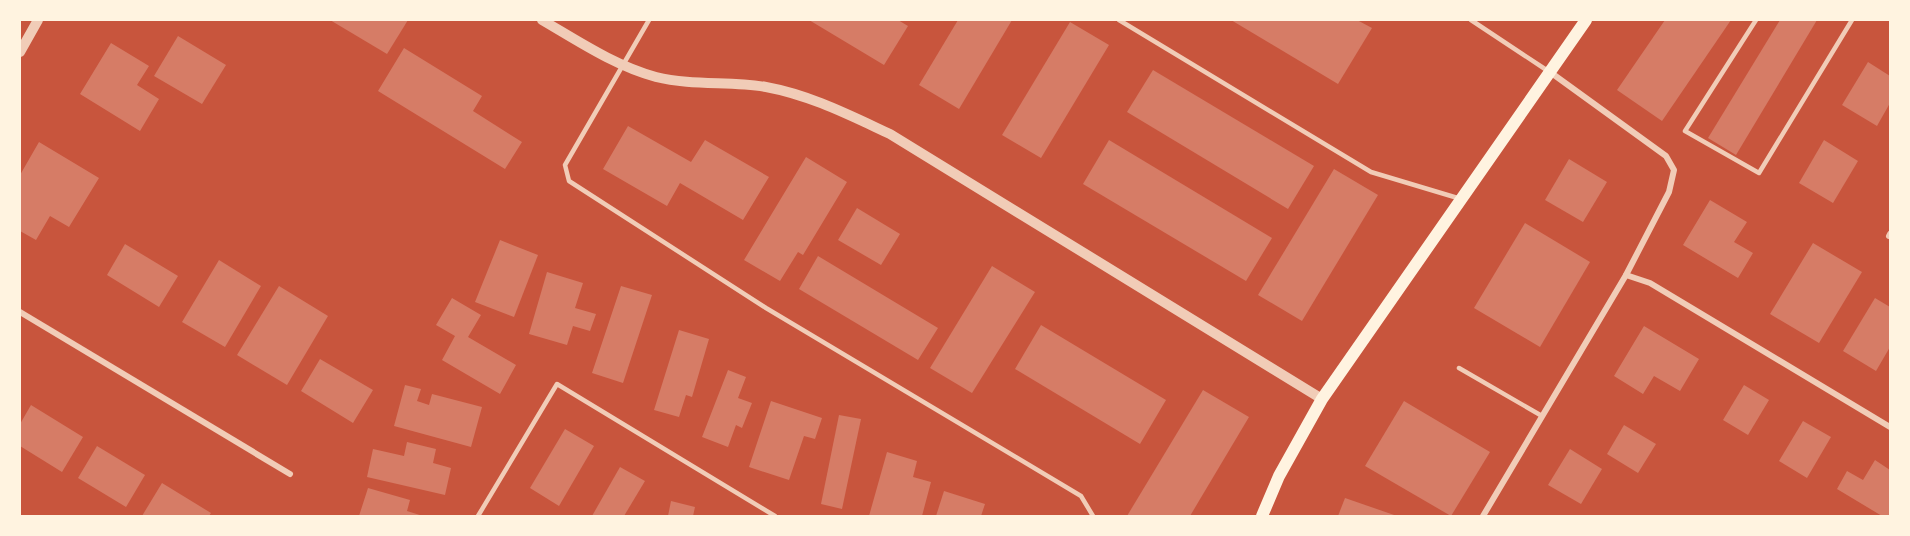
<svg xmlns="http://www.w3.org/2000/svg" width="1910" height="536" font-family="'Space Grotesk',sans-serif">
	<rect width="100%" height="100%" fill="#c8553d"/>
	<g fill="#d67c66">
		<polygon points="330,20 408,20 387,54"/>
		<polygon points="809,20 898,20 908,26 884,65"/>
		<polygon points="958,20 1012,20 959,109 919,85"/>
		<polygon points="1231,20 1357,20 1372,28 1338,84"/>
		<polygon points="1665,20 1731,20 1662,121 1617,90"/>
		<polygon points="1780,20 1817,20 1736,155 1708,138"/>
		<polygon points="1070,22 1109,45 1041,158 1002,135"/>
		<polygon points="178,36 226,65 202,104 154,76"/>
		<polygon points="111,43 149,66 137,85 159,99 140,131 80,94"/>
		<polygon points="404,48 482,96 473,111 522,142 505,169 378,91"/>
		<polygon points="1868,62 1890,76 1890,103 1877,126 1842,105"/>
		<polygon points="1153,70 1314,166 1288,209 1127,112"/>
		<polygon points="628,126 691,162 705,140 769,177 743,220 680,183 667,206 603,169"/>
		<polygon points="1109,140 1272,238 1246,281 1083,184"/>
		<polygon points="1824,140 1858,161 1833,203 1799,183"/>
		<polygon points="39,142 99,178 69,227 50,216 36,240 20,231 20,175"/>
		<polygon points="806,157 847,182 803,255 798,252 780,281 744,260"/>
		<polygon points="1569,159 1607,182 1583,222 1545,200"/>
		<polygon points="1334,169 1378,195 1302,321 1258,295"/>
		<polygon points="1710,200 1747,222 1734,242 1753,253 1738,278 1683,245"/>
		<polygon points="857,208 900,234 881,265 838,240"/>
		<polygon points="1525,223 1590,262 1540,347 1474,308"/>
		<polygon points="500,240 538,255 514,317 475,302"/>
		<polygon points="1813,243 1862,272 1819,343 1770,314"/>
		<polygon points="125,244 178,276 159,307 107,275"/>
		<polygon points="818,256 938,328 918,360 799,289"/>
		<polygon points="219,260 261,286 225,347 182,322"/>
		<polygon points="992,266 1035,292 972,393 930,368"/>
		<polygon points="547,272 583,283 575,308 596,314 590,331 573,326 567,345 529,334"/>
		<polygon points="279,286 328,316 287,385 237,355"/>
		<polygon points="621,286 652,295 623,383 592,373"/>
		<polygon points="452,298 481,315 468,337 516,365 500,394 442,360 455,336 436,325"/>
		<polygon points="1875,298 1890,307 1890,347 1876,371 1843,351"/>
		<polygon points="1041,325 1166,400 1140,444 1015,369"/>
		<polygon points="1644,326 1699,359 1680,391 1654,376 1643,394 1614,376"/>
		<polygon points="679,330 709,339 692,397 686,395 679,417 654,410"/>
		<polygon points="320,359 373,390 353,423 301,391"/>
		<polygon points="728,370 746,377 738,398 752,403 742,428 736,425 728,447 702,437"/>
		<polygon points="405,385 421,389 417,401 429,405 432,394 482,407 471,447 394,426"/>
		<polygon points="1744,385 1769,400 1748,435 1723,420"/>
		<polygon points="1203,390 1249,417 1190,516 1127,516"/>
		<polygon points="771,401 822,418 815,439 804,436 789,480 749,467"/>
		<polygon points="1404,401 1490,452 1451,516 1365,466"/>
		<polygon points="31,405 83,437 62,472 20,446 20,424"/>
		<polygon points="839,415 861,419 842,509 821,504"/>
		<polygon points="1803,421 1831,437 1807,478 1779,461"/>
		<polygon points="1624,425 1656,444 1638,473 1607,454"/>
		<polygon points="565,429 594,446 559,506 530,488"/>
		<polygon points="407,442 436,449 433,463 451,468 445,495 367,477 373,449 404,456"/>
		<polygon points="97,446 145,475 126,507 78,478"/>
		<polygon points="1570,449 1602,469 1581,504 1548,485"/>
		<polygon points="887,452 917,461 913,477 931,482 922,516 869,516"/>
		<polygon points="1875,460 1890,470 1890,516 1882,516 1837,489 1847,471 1863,480"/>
		<polygon points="620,467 645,481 624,516 592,516"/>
		<polygon points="162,483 211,513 209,516 142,516"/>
		<polygon points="368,488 410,500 407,511 423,516 359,516"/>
		<polygon points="944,491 985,504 981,516 936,516"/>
		<polygon points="1345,498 1397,516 1338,516"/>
		<polygon points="671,501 695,507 693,516 668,516"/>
	</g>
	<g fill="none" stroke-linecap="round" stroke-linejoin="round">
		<g stroke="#f1ccb7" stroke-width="4.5">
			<polyline points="649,20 565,165 569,181 766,308 1081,496 1093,516"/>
			<polyline points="1119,20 1371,172 1461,199"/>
			<polyline points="1471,20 1548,71"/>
			<polyline points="1756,20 1685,131 1759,173 1852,20"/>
			<polyline points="1459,368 1542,416"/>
			<polyline points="478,516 557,384 775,516"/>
		</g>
		<g stroke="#f1ccb7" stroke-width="6">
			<polyline points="1889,236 1890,234"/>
			<polyline points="1626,275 1650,283 1890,427"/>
			<polyline points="20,312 290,474"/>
			<polyline points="1483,516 1626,275 1669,192 1674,170 1666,156 1550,72"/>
		</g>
		<g stroke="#f1ccb7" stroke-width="10">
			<path d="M542,20c36,21 73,46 114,57 36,9 74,4 110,10 44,8 83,28 124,47l432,265"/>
			<polyline points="20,52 38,20"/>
		</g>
		<polyline stroke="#fff3e0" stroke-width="12" points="1262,516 1279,476 1322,399 1586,20"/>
	</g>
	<rect width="1910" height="536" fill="none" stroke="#fff3e0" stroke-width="42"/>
</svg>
